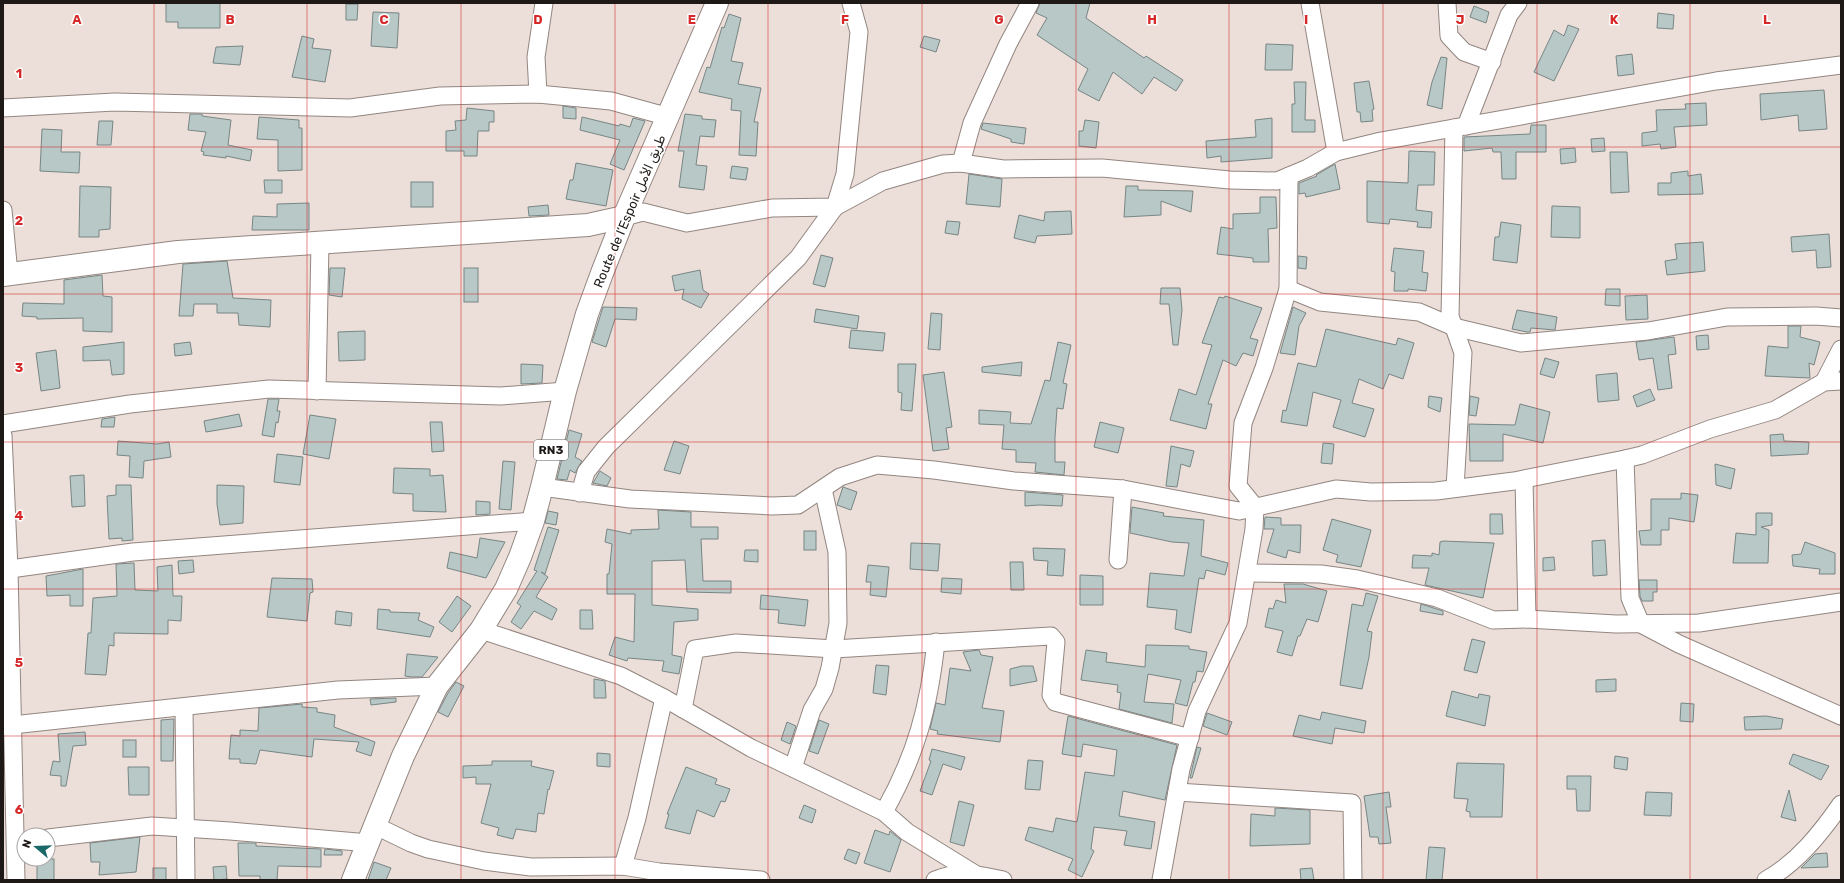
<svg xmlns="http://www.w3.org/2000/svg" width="1844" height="883" viewBox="0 0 1844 883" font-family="Rubik,'Noto Naskh Arabic',sans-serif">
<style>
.building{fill:#b8c8c7;stroke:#778685}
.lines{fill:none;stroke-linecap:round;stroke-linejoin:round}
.street-casing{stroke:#938681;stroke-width:19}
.secondary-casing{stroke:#938681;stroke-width:24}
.highway-casing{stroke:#938681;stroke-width:24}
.street{stroke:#fff;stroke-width:17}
.secondary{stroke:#fff;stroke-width:22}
.highway{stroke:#fff;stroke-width:22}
.grid{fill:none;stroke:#d62828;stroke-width:1;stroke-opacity:0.55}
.labels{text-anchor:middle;stroke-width:3;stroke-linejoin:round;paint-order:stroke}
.shield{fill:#fff;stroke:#625e5d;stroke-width:1}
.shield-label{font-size:12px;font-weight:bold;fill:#1e1917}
.street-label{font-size:13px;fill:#1e1917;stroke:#fff}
.grid-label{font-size:13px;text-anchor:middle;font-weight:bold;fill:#d62828;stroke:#fff;stroke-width:3;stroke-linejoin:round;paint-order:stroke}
</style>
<rect width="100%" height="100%" fill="#ecded8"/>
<g class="building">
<path d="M166,3h54v25h-42v-6h-12z"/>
<path d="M1040,3h50l-4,15 58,40 2,-2 37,24 -7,11 -22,-14 -12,17 -29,-22 -14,29 -21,-11 10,-21 -51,-34 10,-17 -11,-5z"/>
<path d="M346,4h12l-1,16h-11z"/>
<path d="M1474,6l15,6 -3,11 -16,-6z"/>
<path d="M373,12l26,1 -2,35 -26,-2z"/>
<path d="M1658,13l16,2 -1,14 -16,-1z"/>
<path d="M729,14l12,4 -10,43 12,2 -5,21 23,4 -7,34h4l-2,34 -17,-1 2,-44 -10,-1 1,-11 -33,-7 8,-25 3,1 12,-41 2,1z"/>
<path d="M1568,25l11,4 -25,52 -20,-9 20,-42 10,6z"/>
<path d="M302,36l12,3 -2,9 19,2 -6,32 -33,-5z"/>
<path d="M924,36l16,4 -4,12 -16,-5z"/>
<path d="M1266,44l27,1 -1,25h-27z"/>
<path d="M243,46l-3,19 -27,-2 3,-16z"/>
<path d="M1632,54l2,20 -16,2 -2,-20z"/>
<path d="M1441,57l6,1 -5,51 -15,-4 5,-23z"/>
<path d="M1369,81l5,28 -2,1 1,11 -12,1 -1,-10h-3l-3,-29z"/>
<path d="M1294,82h12l-1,38h10v12h-23v-28h3z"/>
<path d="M1824,90l3,39 -28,2 -1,-16 -37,5 -1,-26z"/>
<path d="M1706,103l1,22 -33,2 2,20 -15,2 -1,-5 -18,2v-13l15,-2 -1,-21 30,-1 -1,-5z"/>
<path d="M563,106l13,2v11l-13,-1z"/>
<path d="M467,108l27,3v11h-5v9h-11l-1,25h-13v-5h-18v-20l10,-1 -1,-9 11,-1z"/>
<path d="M190,114h12v2l29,4 -3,25 24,5 -2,11 -24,-5v2l-23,-3 1,-3 -3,-1 5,-19 -18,-2z"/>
<path d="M685,114l17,2v3l14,1 -2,17 -14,-1 -4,29 11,1 -3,24 -25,-3 5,-36h-6z"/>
<path d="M259,117l40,3v8h3v42l-24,1v-31l-21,-1z"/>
<path d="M582,117l37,9 1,-2 10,3 3,-9 12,3 -21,49 -14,-6 10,-24 -40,-10z"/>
<path d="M1272,118v40l-51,4v-6l-14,2 -1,-17 50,-4 -1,-17z"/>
<path d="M1085,120l14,2 -3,26 -17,-2v-15h4z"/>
<path d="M99,121h14l-2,24h-14z"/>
<path d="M983,123l43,5 -2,16 -13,-2v-3l-30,-10z"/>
<path d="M1531,125h15v27h-30v27h-14l-1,-27h-8l-1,-4 -28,3v-14l66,-3z"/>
<path d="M42,129l20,1 -1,22h19l-1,21 -39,-2z"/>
<path d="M1604,138l1,13 -13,1 -1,-13z"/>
<path d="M1575,148l1,14 -15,2 -1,-15z"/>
<path d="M1409,151l26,1 -1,33h-16l-2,25 16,2 -1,16 -14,-1 1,-5 -28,-3 -1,5 -22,-2v-41l41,2z"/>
<path d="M1610,152h17l2,40 -18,1z"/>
<path d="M576,163l37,7 -7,36 -40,-7 4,-19h3z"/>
<path d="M1335,164l5,25 -34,8 -1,-4 -6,1v-11l18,-7 -1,-1z"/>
<path d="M732,166l16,2 -2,12 -16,-2z"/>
<path d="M1688,171v5l13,-2 2,20 -45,1v-12h13v-10z"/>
<path d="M969,174l33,5 -2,28 -34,-3z"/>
<path d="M264,180h18v13h-17z"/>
<rect x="411" y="182" width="22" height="25"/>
<path d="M80,186l31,1 -1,42 -11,1v7h-20z"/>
<path d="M1126,186h12v4l55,1 -2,21 -30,-11v14l-37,2z"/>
<path d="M1260,197h16l1,31 -9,1 1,33h-16v-4l-36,-4 4,-27 12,2v-15l27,-1z"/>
<path d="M309,203v27h-57l1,-14 24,1v-13z"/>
<path d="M548,205l1,10 -20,1 -1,-9z"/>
<path d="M1552,206l28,1v31l-29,-1z"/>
<path d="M1071,211l1,23 -35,2 -2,7 -21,-5 5,-23 25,6 1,-9z"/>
<path d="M947,221l13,1 -2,13 -13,-2z"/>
<path d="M1501,222l20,3 -4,38 -24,-3 2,-23h4z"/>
<path d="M1829,234l2,33 -14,1 -1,-18 -24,2 -1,-15z"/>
<path d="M1703,242l2,29 -38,4 -2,-14 12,-2 -2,-15z"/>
<path d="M1394,248l30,3 -2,21 6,1 -2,18 -18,-2v2h-14l1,-19 -4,-1z"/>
<path d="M821,255l12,3 -8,29 -12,-3z"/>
<path d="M1298,256l9,1 -1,12 -8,-1z"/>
<path d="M227,261l6,37 38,2 -1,27 -31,-2 -1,-12h-21v-9h-23l-1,12h-14l4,-52z"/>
<path d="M330,268h15l-3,29 -13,-2z"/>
<rect x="464" y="268" width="14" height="34"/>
<path d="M700,270l3,20 6,4 -8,14 -19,-9 2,-10 -9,2 -3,-15z"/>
<path d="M102,275l1,21 9,1v35l-29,-1v-13l-46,1v-2l-15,-1 1,-13 41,1v-24z"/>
<path d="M1161,288h19l2,22 -4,35h-5l-4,-41h-9z"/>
<path d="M1606,289h14v17l-15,-1z"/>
<path d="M1647,295l1,24 -22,1 -1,-24z"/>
<path d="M1225,296l37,12 -12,30 8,2 -5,16 -10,-3 -7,13 -13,-6 -15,44h4l-6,25 -36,-9 9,-31 17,6 16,-50 -10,-2 17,-46 5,1z"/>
<path d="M603,307l34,1 -1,12 -21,-1 -9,28 -14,-5z"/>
<path d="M1293,307l13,6 -7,13 -4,29 -15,-2z"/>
<path d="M816,309l43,7 -2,13 -43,-7z"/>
<path d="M1517,310l40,7 -2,13 -24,-2 -1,4h-3l-15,-3z"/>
<path d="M931,313l11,1 -2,36 -12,-1z"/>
<path d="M1788,326h13l-1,11 20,5 -6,23 -5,-2 1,15 -45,-2 3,-30 20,2z"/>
<path d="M1326,329l70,16 2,-7 16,5 -11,36 -14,-5 -6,15 -24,-10 -7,24 22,6 -9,28 -32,-10 8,-27 -28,-8 -6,34 -26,-4 2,-12 3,1 12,-48 18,4z"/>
<path d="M851,330l34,3 -2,18 -34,-3z"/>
<path d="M365,331v29l-26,1 -1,-29z"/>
<path d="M1708,335l1,14 -12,1 -1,-14z"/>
<path d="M1674,337l2,17 -8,1 4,33 -14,2 -5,-32 -14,2 -3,-18z"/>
<path d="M124,342v32l-12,1 -2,-15 -27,1v-14z"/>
<path d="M190,342l2,12 -17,2 -1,-12z"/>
<path d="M1058,342l13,3 -8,38 4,1 -4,25 -6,-1 -2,29v25h10l-1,13 -29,-3 1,-9 -20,-1v-12l-14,-1 2,-24 -25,-1v-14l32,2 -1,11 21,1 14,-44 5,1z"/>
<path d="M56,350l4,38 -19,3 -5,-38z"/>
<path d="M1545,358l14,4 -5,16 -14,-4z"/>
<path d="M1022,362l-1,14 -39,-4v-5z"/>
<path d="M521,364l22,1 -1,18 -21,1z"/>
<path d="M898,364h18l-4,47 -11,-1 1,-17 -4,-1z"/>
<path d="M944,372l8,55 -6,1 3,21 -16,2 -10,-76z"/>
<path d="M1617,373l2,27 -21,2 -2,-27z"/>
<path d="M1650,389l5,11 -18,7 -4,-11z"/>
<path d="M1429,396l13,2 -2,14 -12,-5z"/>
<path d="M1470,396l9,2 -3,18 -7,-1z"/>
<path d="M268,399h11l-2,12h3l-2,12 -2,-1 -2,15 -12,-2z"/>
<path d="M1520,404l30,8 -7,31 -40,-9v27h-33l-1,-37 46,1z"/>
<path d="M239,414l3,12 -36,6 -2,-11z"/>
<path d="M310,415l26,4 -7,40 -26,-5z"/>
<path d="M115,417l-1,10h-13l1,-8z"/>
<path d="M430,422h12l2,29 -12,1z"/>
<path d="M1100,422l24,6 -6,25 -24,-6z"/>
<path d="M569,430l13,4 -7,23 7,4 -7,12 -5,-3 -3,10 -10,-1z"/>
<path d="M1783,434l1,7 25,1 -1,12 -37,2 -1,-21z"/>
<path d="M118,441l39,3 12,-2 2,15 -27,4 -1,17 -14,-1 1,-21 -13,-1z"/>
<path d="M674,441l15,5 -9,28 -16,-4z"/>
<path d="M1323,443l11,1 -2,20 -11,-1z"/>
<path d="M1171,446l23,5 -4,16 -9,-3 -4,23 -11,-1z"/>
<path d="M277,454l26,3 -3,28 -26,-3z"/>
<path d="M503,461l12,1 -4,48 -12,-1z"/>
<path d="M1715,464l20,5 -4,20 -15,-4z"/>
<path d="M394,468l36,1v7l13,-1 3,37 -33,-1v-17l-20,-1z"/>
<path d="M600,471l11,7 -4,8 -14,-3z"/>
<path d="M84,475l1,31 -13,1 -2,-31z"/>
<path d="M116,485h15l2,55 -11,1v-3l-13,1 -2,-43 9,-1z"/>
<path d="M217,485l27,1 -1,37 -23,2 -3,-21z"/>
<path d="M843,487l14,5 -6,18 -14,-5z"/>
<path d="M1025,492l38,3 -1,11 -23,-1 -14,1z"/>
<path d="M1681,493l17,2 -4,27 -25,-4v12h-8v15h-20l-2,-14 12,-1v-31h30z"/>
<path d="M476,501l14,1v12l-14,1z"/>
<path d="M1132,507l32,6 -1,3 41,4 -3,36 27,7 -3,12 -19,-5 -2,9 -5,-1 -8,55 -16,-4 2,-19 -30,-3 3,-34 34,3 5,-33 -17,-1 -42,-9z"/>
<path d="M658,510l33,2v15h27v12h-17l2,42h28v12l-44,-1 -2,-32 -33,1v44l46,4v11l-24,2 -2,33 10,2 -3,17 -17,-3 2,-10 -36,-3 -1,3 -18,-6 6,-18 19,5 1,-48h-28v-20h2l3,-30 -7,-2 2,-13 24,5v-4l28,-1z"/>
<path d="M548,511l10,2 -2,12 -11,-2z"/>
<path d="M1756,513h16v12l-11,2 8,3 -1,33h-35l3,-30 20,2z"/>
<path d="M1490,514h12l1,20h-13z"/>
<path d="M1265,517l16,1v7h20l-1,28 -12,-3 -2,8 -19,-6 7,-23h-10z"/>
<path d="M1332,519l39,11 -10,37 -25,-5 2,-7 -15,-5z"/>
<path d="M548,527l11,3 -14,44 -4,-2 7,5 -12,20 21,12 -5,11 -18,-9 -13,18 -10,-7 10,-16 -4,-3 20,-32 -3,-1z"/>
<rect x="804" y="531" width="12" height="19"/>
<path d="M480,538l25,4 -19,36 -39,-10 3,-16 27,6z"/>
<path d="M1605,540l2,35 -14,1 -1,-35z"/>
<path d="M1443,541l51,2 -11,55 -58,-13 4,-17h-17l1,-13 19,1v-3l7,2 1,-13z"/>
<path d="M1805,542l30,11v21h-16l1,-5 -27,-3 -1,-11 9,-1z"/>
<path d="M911,543l29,1 -2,27 -28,-2z"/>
<path d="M1033,548l32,1 -2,27 -16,-1 1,-14 -14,-1z"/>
<path d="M745,550h13v12l-14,-1z"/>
<path d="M1554,557l1,13 -12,1v-13z"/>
<path d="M193,560l1,12 -15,2 -1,-13z"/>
<path d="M1010,562h13l1,28h-13z"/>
<path d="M134,563l1,27 23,1 -1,-24 15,-2 1,31h9l-1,25 -13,-1v14l-54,-1v13l-5,-1 -3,30 -21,-1 3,-41h3l2,-35 24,-2 -1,-32z"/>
<path d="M868,565l21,2 -3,30 -16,-2 1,-13h-5z"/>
<path d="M83,569v37h-13v-11l-23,1 -1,-20z"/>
<path d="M1080,575l23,1v29h-23z"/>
<path d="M272,578l40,1 1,13 -3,1 -3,28 -40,-4z"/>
<path d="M942,578l20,1 -1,15 -20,-2z"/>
<path d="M1639,580h18v12h-4v9h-11l-2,-5z"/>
<path d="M1284,584h19l24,7 -9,31 -11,-3 -7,17h-2l-6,20 -15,-4 6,-21 -18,-4 4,-19 4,1 3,-9 10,3z"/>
<path d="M1366,593l12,3 -11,35 5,1 -3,25 -7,32 -22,-4 12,-81 11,2z"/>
<path d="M761,595l47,5 -3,26 -27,-3 1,-13 -19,-1z"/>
<path d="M457,596l14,10 -19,26 -13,-10z"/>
<path d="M1421,604l22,7v4l-23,-4z"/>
<path d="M378,609l12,1v2l30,1 -2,7 16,7 -4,10 -53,-8z"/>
<path d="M580,610h12l1,19h-13z"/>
<path d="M336,611l16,2 -1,13 -16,-2z"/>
<path d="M1472,639l13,3 -8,31 -13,-3z"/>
<path d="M1146,645l43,1v3l18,3 -4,20 -6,-1 -2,11h-2l-6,24 -12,-3 6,-23 -33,-6 -4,28 30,2 -2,19 -53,-14 2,-16 -4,-1 1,-7 -37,-5 5,-30 21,3 -1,9 39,5z"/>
<path d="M979,650l2,5 12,2 -11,51 22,3 -4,31 -63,-8 1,-3 -8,-2 6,-26 9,2 5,-37 21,3 -8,-19z"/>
<path d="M407,654l31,3 -16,20h-10l-7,-1z"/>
<path d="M876,665l13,1 -3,29 -13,-2z"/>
<path d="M1022,666h11l4,15 -27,5v-17z"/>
<path d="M594,679l11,2 1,17h-12z"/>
<path d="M1616,679v12l-20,1v-12z"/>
<path d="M456,682l8,4 -16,31 -10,-5 10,-19z"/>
<path d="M1452,691l26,7 1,-4 11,2 -5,30 -39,-10z"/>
<path d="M396,698v4l-25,3 -1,-6z"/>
<path d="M1681,703l13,1 -1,18 -13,-1z"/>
<path d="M302,704v3l15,1v4l18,3 -1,12 41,15 -4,14 -15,-5 3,-9 -45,-3 -2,18 -52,-7 -4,14 -16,-1v-4h-11l2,-24 9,1v-6l18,1 1,-23z"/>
<path d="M1322,712l44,9 -2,12 -29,-5 -3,16 -39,-8 6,-21 21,5z"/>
<path d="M1207,713l25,9 -5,13 -24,-9z"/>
<path d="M1068,716l109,29 -12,55 -42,-9 -4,25 36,6 -4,27 -27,-4 3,-14 -33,-4 -3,22 3,2 -12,26 -14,-7 5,-11 -48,-19 4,-13 24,5 3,-14 21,4 8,-50 29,4 3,-26 -34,-6 -2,13 -19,-3z"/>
<path d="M1766,716l17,3 -2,10 -36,1 -1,-13z"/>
<path d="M174,719l-1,42h-12v-41z"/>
<path d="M819,720l10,4 -11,30 -9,-3z"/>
<path d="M787,722l9,4 -6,18 -9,-4z"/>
<path d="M85,732l1,13 -13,1 -7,40h-5v-10l-11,-1 3,-14 7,1 -2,-28z"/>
<rect x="123" y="740" width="13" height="17"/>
<path d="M1197,747l4,1 -9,30h-2z"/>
<path d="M932,749l33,8 -4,13 -18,-6 -11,31 -12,-4 11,-30 -2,-1z"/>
<path d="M597,753l13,1v13l-13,-1z"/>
<path d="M1793,754l36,12 -8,14 -32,-16z"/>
<path d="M1615,756l13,2 -1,12 -13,-2z"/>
<path d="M1028,760l15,1 -3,29 -15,-1z"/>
<path d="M492,761h40l-1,5 23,5 -5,19 -1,-1 -4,25 -6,-1 -2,19 -20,-3 -3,10 -16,-4 2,-7 -18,-5 10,-39h-15v-7l-13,1v-12l29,-1z"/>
<path d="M1457,763l47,1 -2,53h-32v-5l-4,-1 2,-12 -14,-1z"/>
<path d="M128,767h21v28h-20z"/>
<path d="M686,767l31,12 -2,5 15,5 -5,13 -4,-1 -7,16 -17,-7 -7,24 -25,-6 4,-14h-2z"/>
<path d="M1567,776h24l-1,35h-13l-1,-22h-9z"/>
<path d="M1789,790l7,31 -15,-4z"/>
<path d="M1389,792l2,15h-5l5,36 -12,1 -1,-7h-8l-6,-41z"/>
<path d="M1646,792l26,1 -1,23 -27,-1z"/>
<path d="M959,801l15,4 -10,41 -14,-4z"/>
<path d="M804,805l12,5 -4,13 -13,-5z"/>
<path d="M1275,808l35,2v34l-60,2 1,-32 24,2z"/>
<path d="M875,830l14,5 1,-4 11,9 -11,32 -26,-9z"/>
<path d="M140,837l-4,35 -37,3 1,-13h-9l-1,-19z"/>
<path d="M238,843h18v3l65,3v18l-43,-1 -1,14h-17v-4h-21z"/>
<path d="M1429,847l16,1 -3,32h-16z"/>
<path d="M325,849l17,2v4h-18z"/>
<path d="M848,849l12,4 -4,11 -12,-5z"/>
<path d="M1827,853l1,14 -27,1 14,-14z"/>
<rect x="37" y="859" width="17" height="21"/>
<path d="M374,862l17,6 -5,12h-18z"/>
<path d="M226,866l1,13 -13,1 -1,-13z"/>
<rect x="153" y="868" width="13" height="12"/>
<path d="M1312,868l2,12h-13l-1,-11z"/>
</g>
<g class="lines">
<defs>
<g id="street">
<path d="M1310,3l26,149"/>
<path d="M1447,3l2,33 15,16 28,10"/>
<path d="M538,94l-2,-37 8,-54"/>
<path d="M3,108l112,-6 235,6 90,-12 98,-2 73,7 58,16"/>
<path d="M1466,126l43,-111 9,-12"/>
<path d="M1454,128l-4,188 13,37 -8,135"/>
<path d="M961,163l11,-40 36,-79 22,-41"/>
<path d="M3,210l6,64"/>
<path d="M624,217l19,-5 44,11 85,-15 63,-1 48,-26 60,-17 18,-1 42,6 99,-1 128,12 47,1 31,-13 28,-16 45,-11 335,-60 125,-16"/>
<path d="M1288,289l32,13 99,10 35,15 67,16 127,-12 79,-14 89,-1 25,2"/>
<path d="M1824,382l17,-33"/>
<path d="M317,391l3,-148"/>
<path d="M3,424l127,-20 139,-15 232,7 64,-5"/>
<path d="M3,435l6,134 7,311"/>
<path d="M1625,459l5,139 11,26 38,20 162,72"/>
<path d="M1524,479l3,140"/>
<path d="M542,487l88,12 142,7 26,-1 42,-28 37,-12 57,5 80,11 109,8 116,22 97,-22 35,3 65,-1 78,-10 111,-22 17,-4 68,-26 65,-19 49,-28 17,-1"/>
<path d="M580,493l6,-21 20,-25 192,-189 37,-51 10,-33 14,-142 -8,-29"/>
<path d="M1118,560l5,-71"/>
<path d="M3,570l130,-18 400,-31"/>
<path d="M1247,573l74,1 36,5 80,19 56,22 34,-1 89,5 83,-1 142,-21"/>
<path d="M481,630l140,46 43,22 87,50 133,64 23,20 68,42"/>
<path d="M184,707l2,173"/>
<path d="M683,709l12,-60 41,-6 98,6 217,-13 5,6 -5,53 4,7 135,36"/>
<path d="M3,726l335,-36 99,-4"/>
<path d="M793,768l19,-58 12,-21 6,-21 8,-45 -1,-71 -14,-63"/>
<path d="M1177,792l175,11 1,77"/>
<path d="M884,812c32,-57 45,-105 52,-170"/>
<path d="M376,826l35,17 17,6 56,12 47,6 92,-1 36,6 102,8"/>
<path d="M48,838l104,-12 78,5 139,12"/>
<path d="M623,866l14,-48 27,-120"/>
<path d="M935,880c23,-10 45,-5 68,0"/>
<path d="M1161,880l20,-111 16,-58 41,-88 16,-94 1,-22 -17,-21 5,-63 21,-55 24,-79 1,-113"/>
<path d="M1766,880c31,-17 55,-47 75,-76"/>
</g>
<path id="secondary" d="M3,275l175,-23 410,-27 36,-8"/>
<path id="highway" d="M353,880l50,-124 34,-70 44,-56 25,-41 14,-32 13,-36 9,-34 23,-96 22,-77 15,-41 22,-56 93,-214"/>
</defs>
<use href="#street" class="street-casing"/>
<use href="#secondary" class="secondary-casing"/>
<use href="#highway" class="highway-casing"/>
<use href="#street" class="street"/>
<use href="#secondary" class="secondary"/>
<use href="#highway" class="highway"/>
</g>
<path class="grid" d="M154,3v877M307,3v877M461,3v877M615,3v877M768,3v877M922,3v877M1076,3v877M1229,3v877M1383,3v877M1537,3v877M1690,3v877M3,147h1838M3,294h1838M3,442h1838M3,589h1838M3,736h1838"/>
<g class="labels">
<rect class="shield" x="534" y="440" width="34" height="20" rx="3"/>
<g class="shield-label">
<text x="551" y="454">RN3</text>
</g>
<g class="street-label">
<text transform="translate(629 211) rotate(-67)" y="5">Route de l’Espoir طريق الأمل</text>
</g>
</g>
<g class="grid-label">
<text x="77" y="24">A</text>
<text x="230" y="24">B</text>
<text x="384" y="24">C</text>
<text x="538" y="24">D</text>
<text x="692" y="24">E</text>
<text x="845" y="24">F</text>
<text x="999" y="24">G</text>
<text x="1152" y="24">H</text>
<text x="1306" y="24">I</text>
<text x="1460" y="24">J</text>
<text x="1614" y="24">K</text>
<text x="1767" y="24">L</text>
<text x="19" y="78">1</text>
<text x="19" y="225">2</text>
<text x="19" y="372">3</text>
<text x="19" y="520">4</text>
<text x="19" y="667">5</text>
<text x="19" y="814">6</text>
</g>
<rect width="1844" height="883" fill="none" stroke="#1e1917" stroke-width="8"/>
<g transform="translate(36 847) rotate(289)"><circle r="19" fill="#ffffff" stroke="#a5a3a2"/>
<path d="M0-3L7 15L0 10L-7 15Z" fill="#1a6868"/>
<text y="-6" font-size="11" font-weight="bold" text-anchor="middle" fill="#1e1917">N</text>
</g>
</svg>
